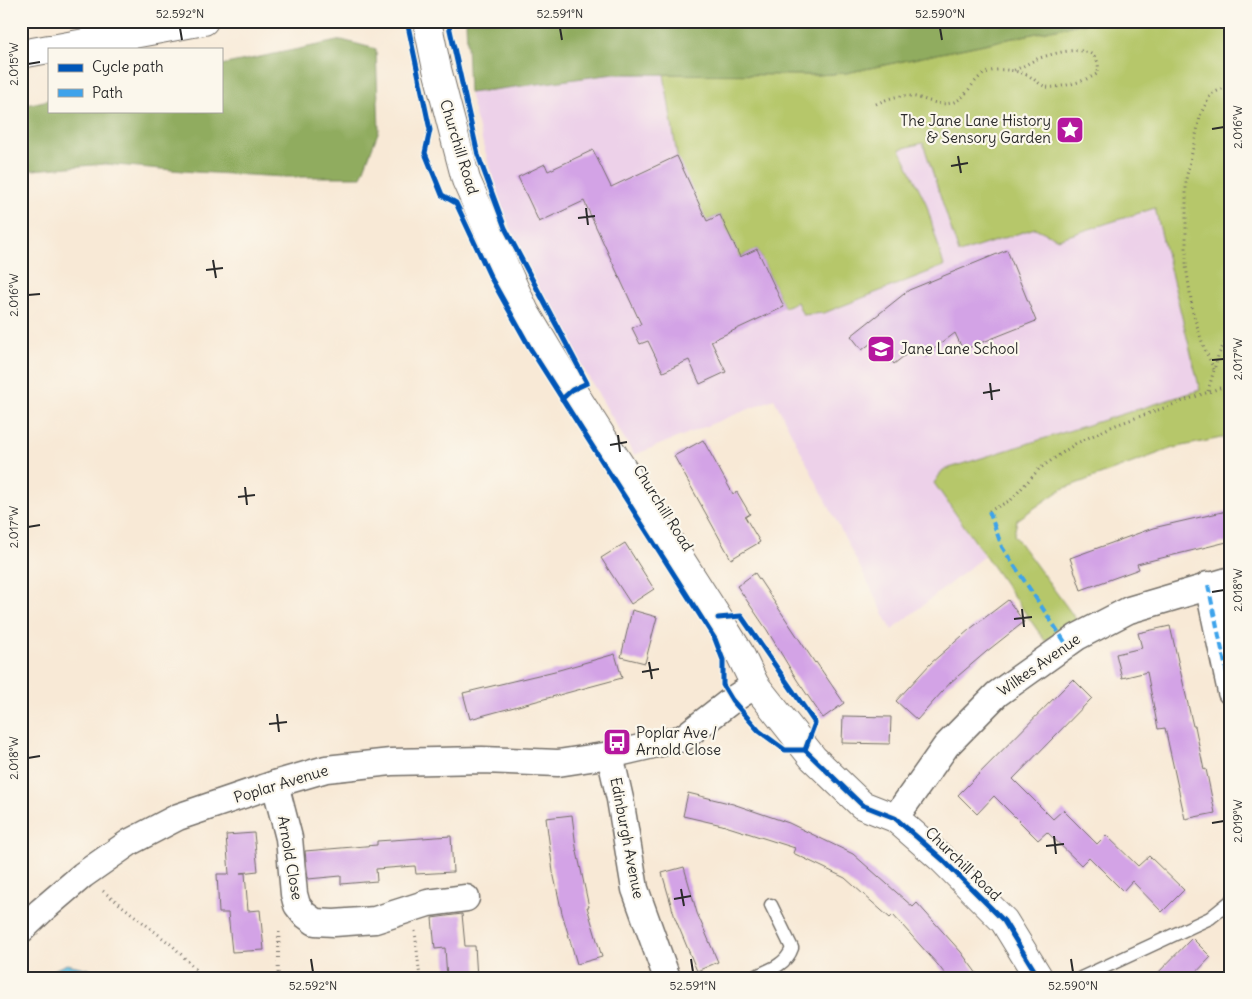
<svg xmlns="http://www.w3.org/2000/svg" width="1252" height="999" viewBox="0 0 1252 999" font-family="Delius,sans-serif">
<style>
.built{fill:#edd1e9}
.green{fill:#b6c76b;stroke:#70794b}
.forest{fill:#90ac5f;stroke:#5e6c45}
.water{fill:#64bfe1;stroke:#487586}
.building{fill:#d3a3e6}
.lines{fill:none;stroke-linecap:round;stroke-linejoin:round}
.service-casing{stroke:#736e67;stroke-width:15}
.minor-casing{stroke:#736e67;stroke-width:29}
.tertiary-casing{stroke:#736e67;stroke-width:30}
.motorway-casing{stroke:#736e67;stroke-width:30}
.path{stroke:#736e67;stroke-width:3;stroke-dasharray:1 4;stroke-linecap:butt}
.service{stroke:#fff;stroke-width:12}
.minor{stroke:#fff;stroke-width:26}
.tertiary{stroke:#fff;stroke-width:28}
.motorway{stroke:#fff;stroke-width:28}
.quiet{stroke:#3ea3eb;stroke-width:4;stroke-dasharray:8 4;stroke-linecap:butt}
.cycleway-casing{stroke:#fbf7ec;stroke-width:8}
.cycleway{stroke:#0057b8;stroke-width:5}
.ticks{fill:none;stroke:#2b2b2b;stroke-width:2}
.labels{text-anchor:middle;stroke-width:4.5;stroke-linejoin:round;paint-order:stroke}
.poi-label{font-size:15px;fill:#2b2b2b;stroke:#fbf7ec;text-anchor:start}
.street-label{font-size:15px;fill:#2b2b2b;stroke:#fbf7ec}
.neatline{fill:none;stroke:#2b2b2b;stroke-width:2}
.ticks-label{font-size:12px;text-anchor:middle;fill:#2b2b2b}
</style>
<rect width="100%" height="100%" fill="#fbf7ec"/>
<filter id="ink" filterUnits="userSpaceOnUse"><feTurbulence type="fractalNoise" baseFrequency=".02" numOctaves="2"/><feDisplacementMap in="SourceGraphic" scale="10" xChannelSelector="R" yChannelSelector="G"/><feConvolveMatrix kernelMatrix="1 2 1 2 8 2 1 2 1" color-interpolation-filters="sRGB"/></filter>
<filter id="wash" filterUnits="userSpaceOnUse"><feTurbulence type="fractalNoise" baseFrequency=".0096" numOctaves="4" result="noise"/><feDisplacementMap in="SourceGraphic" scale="20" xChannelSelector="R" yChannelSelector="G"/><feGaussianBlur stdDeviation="1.12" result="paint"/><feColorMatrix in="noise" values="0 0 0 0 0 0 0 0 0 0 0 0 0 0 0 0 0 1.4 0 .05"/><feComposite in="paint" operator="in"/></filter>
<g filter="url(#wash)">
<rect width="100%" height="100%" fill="#f8e9d6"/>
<path class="built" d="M1094,21h16l90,369 -257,80 -9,13 50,73 -92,74 -118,-231 -140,56 -86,-147 -47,-100 -32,-115 145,-19 203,1z"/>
<path class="green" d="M1094,21h137v415l-58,12 -111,41 -45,31 -3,15 64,87 -33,19 -111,-158 9,-13 257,-80 -45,-182 -97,31 -23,-11 -76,25 -36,-110 -23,6 26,54 18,63 -120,47 -21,2 -6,-13 -13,5 -27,-58 -17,8 -20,-42 -23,10 -20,-69 -13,-82 153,1 29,-2z"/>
<g class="forest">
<path d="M466,21h628l-248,52 -29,2 -203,-1 -145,19z"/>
<path d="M342,40l34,9 3,81 -18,47h-77l-89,-5 -90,-8 -84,7v-65l28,-6v11h172v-46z"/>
</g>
<path class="water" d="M67,964l58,13 1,1h-92z"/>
<g id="blocks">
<g class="building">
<path d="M593,150l18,37 66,-31 30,65 13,-6 20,42 17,-8 27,58 -73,34 15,31 -26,12 -11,-24 -26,12 -15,-31 -8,3 -8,-16 9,-4 -57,-123 -45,21 -21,-45 27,-13 3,7z"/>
<path d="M1007,250l29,71 -73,29 -8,-17 -29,22 -8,-10 -24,19 -19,-24 -13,10 -11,-14 58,-46z"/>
<path d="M703,440l30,54 4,-2 13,22 -5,3 15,25 -29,17 -57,-103z"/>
<path d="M1231,510v31l-94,23 2,5 -58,21 -11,-32 83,-30z"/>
<path d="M625,543l29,46 -23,15 -30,-46z"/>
<path d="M755,573l60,90 1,-1 28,41 -21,15 -26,-38 -30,-50 -30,-44z"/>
<path d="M1008,600l16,22 -38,30 -35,30 -34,38 -21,-19 35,-38 39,-34z"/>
<path d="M632,610l25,7 -12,46 -24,-6z"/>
<path d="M1170,626l23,100h2l9,44 2,-1 9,44 -30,6 -20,-91 -7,1 -11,-57 -25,6 -6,-24 26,-6 -4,-15z"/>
<path d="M615,654l7,24 -152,41 -7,-26 96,-23z"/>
<path d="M1073,679l19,19 -79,81 40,40 10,-9 34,34 9,-9 32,31 11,-10 35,34 -22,22 -30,-31 -9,10 -34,-34 -8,8 -34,-33 -9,8 -44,-44 -17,18 -19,-19z"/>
<path d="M843,716l48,1 -1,27 -48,-1z"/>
<path d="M688,793l45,11 56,19 64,31 60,53 4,-4 44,49 19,26h-32l-10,-13 -45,-50 -3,3 -45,-40 -52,-25 2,-5 -73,-23 -39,-9z"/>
<path d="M572,815l4,32 13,60h-2l15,50 -25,7 -15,-51 -9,-41 -7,-54z"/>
<path d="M254,833l4,38 -18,2h5l3,38 12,-1 4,40 -32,2 -4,-39h-9l-2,-39h12l-3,-39z"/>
<path d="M451,836l2,36 -37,2 -1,-8 -39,3 1,12 -36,3v-8l-33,3 -3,-28 72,-6v-4z"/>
<path d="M684,867l13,46 21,49 -21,9 -22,-53 -13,-45z"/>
<path d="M462,914l3,32h10l2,32h-30l-2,-30 -10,1 -3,-31z"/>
<path d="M1192,938l19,19 -20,21h-38z"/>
</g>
</g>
</g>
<g filter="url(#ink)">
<use href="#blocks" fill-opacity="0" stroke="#736e67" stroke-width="1"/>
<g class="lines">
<defs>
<g id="service">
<path d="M751,978c16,-7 35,-12 41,-30l-21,-43"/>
<path d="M1081,978l129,-60 21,-17"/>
</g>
<g id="minor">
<path d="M1208,585l23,107"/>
<path d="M610,755l10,44 15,90 32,89"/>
<path d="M275,784l14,54 5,56 3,11 7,9 11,8 19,1 41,-3 53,-17 38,-5"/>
<path d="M895,818l51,-72 51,-52 80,-57 52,-27 102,-30"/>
<path d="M21,930l20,-19 42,-36 47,-33 48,-25 97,-33 51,-15 65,-7 91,-2 76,3 52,-8 73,-17 49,-38 23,-15"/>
</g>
<path id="tertiary" d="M427,21l10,48 29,111 59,132 47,78 146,228 21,34 16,33 58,73 49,47 33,13 48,42 61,61 35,57"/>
<g id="motorway">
<path d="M52,49l152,-28"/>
<path d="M21,54l28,-5"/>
</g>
</defs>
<use href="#service" class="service-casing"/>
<use href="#minor" class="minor-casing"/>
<use href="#tertiary" class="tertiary-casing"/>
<use href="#motorway" class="motorway-casing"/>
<g class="path">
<path d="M876,104c11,-5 21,-9 33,-8 15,1 29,12 45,6 17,-6 19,-31 44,-32 8,-1 19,1 27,4 8,3 14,11 22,13 11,2 43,-7 51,-14 5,-34 -42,-21 -61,-14 -9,4 -16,9 -25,12"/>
<path d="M1214,369l-10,-21 -11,-35 -7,-47v-87l15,-66 10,-19 13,-6h7"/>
<path d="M1208,391l10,-35 13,-26"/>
<path d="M989,511l22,-11 28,-31 36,-25 38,-18 118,-42"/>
<path d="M103,891l70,55 31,32"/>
<path d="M415,931l5,47"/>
<path d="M278,978l1,-46"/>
</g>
<use href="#service" class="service"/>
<use href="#minor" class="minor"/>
<use href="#tertiary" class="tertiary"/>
<use href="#motorway" class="motorway"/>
<g class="quiet">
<path d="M989,511l13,36 65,98"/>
<path d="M1208,585l23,107"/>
</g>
<defs>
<g id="cycleway">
<path d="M407,21l23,109 -5,23 17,42 14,8 35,75 39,70 185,291 8,21v25l9,15 27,31 26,19h20"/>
<path d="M448,21l30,134 27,73 82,155 -15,7 -10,9"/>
<path d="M718,618l23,-2 74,107 -10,27"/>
<path d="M805,750l57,55 33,13 48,42 61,61 35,57"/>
</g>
</defs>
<use href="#cycleway" class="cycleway-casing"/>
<use href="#cycleway" class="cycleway"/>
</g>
</g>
<path class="ticks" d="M180,28l2,12M560,28l2,12M940,28l2,12M28,64l12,-2M1212,129l12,-2M958,156l3,17M951,166l17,-3M586,208l2,17M578,218l17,-2M213,260l3,18M206,270l17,-2M28,295l12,-1M1212,360l12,-1M990,383l2,17M983,393l17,-3M618,435l2,17M610,445l17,-3M245,487l2,18M238,497l17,-2M28,527l12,-2M1212,592l12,-2M1022,609l2,18M1014,619l18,-2M649,662l3,17M642,672l17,-3M277,714l2,18M269,724l18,-2M28,758l12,-2M1212,823l12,-2M1054,836l2,18M1046,846l18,-2M681,889l3,17M674,899l17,-3M311,959l2,13M691,959l2,13M1071,959l2,13"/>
<defs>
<symbol id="sight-square" viewBox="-11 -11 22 22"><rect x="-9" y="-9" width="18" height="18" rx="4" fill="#b5179e" stroke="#fbf7ec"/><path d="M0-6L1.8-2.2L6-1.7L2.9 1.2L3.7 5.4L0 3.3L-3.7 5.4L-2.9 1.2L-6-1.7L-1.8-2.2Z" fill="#fff"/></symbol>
<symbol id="school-square" viewBox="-11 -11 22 22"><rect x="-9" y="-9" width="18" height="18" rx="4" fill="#b5179e" stroke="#fbf7ec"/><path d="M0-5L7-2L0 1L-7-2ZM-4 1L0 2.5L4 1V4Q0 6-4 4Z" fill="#fff"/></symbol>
<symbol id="bus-square" viewBox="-11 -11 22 22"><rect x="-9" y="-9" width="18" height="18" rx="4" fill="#b5179e" stroke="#fbf7ec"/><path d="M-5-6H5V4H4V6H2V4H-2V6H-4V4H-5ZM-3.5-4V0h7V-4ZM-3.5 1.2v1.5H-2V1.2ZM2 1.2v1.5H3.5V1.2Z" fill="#fff"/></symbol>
</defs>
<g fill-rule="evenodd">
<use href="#sight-square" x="1054" y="114" width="32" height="32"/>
<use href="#school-square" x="865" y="333" width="32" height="32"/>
<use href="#bus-square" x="601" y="726" width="32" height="32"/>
</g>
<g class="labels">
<g class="poi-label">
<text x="1051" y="126" text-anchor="end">The Jane Lane History<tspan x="1051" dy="17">&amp; Sensory Garden</tspan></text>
<text x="900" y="354">Jane Lane School</text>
<text x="636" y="738">Poplar Ave /<tspan x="636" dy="17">Arnold Close</tspan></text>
</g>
<g class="street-label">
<text transform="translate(459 147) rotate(73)" y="5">Churchill Road</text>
<text transform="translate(663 508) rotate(58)" y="5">Churchill Road</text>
<text transform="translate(1039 665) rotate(-35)" y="5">Wilkes Avenue</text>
<text transform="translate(281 784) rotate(-17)" y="5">Poplar Avenue</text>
<text transform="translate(627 838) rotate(79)" y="5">Edinburgh Avenue</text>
<text transform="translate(290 858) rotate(80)" y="5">Arnold Close</text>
<text transform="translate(963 864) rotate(44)" y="5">Churchill Road</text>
</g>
</g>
<rect width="1252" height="999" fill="none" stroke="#fbf7ec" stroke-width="55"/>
<rect x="48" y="48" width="175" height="65" fill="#fbf7ec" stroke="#a8a59f"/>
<rect x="58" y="64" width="25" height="8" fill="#0057b8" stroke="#a8a59f"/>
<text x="92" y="72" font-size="15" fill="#2b2b2b">Cycle path</text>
<rect x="58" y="89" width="25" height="8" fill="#3ea3eb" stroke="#a8a59f"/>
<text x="92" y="98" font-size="15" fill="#2b2b2b">Path</text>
<rect x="28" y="28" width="1196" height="944" class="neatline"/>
<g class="ticks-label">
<text x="180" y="18">52.592°N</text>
<text x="560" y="18">52.591°N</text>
<text x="940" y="18">52.590°N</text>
<text transform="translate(14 64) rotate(-90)" y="4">2.015°W</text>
<text transform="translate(1238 127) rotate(-90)" y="4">2.016°W</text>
<text transform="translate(14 295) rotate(-90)" y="4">2.016°W</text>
<text transform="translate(1238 359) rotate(-90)" y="4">2.017°W</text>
<text transform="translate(14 527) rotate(-90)" y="4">2.017°W</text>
<text transform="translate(1238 590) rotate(-90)" y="4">2.018°W</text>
<text transform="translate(14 758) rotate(-90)" y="4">2.018°W</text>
<text transform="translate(1238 821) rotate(-90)" y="4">2.019°W</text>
<text x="313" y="990">52.592°N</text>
<text x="693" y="990">52.591°N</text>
<text x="1073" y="990">52.590°N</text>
</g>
</svg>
